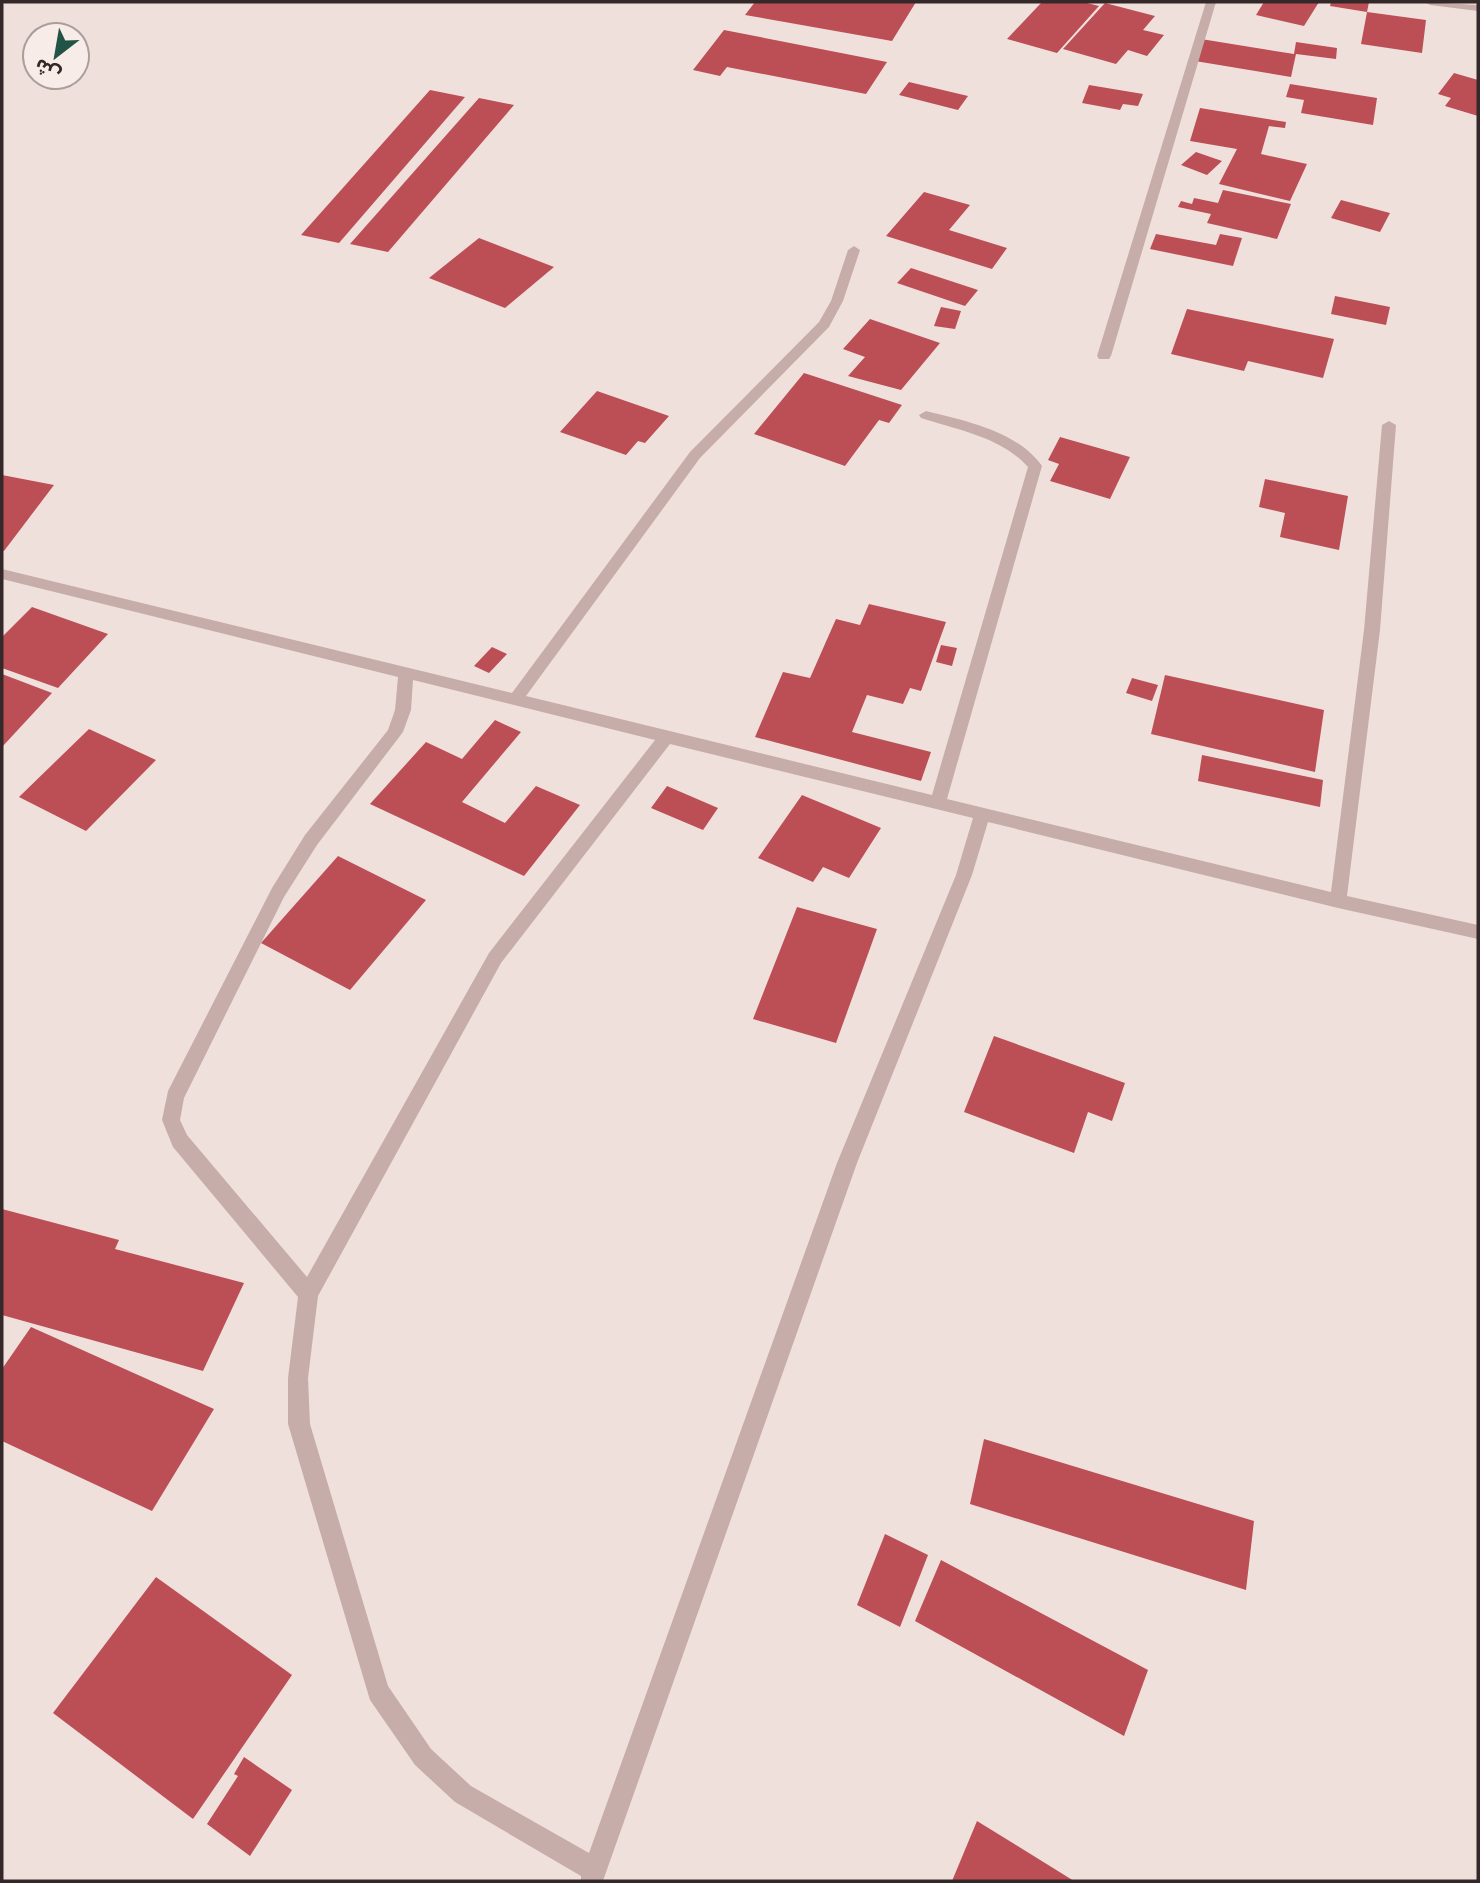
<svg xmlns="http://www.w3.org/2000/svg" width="1480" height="1883" viewBox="0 0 1480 1883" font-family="'Fira Sans','Noto Sans Arabic',sans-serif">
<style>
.building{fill:#bc4e56}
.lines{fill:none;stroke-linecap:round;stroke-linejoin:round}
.minor{fill:#c7ada9;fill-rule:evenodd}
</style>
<rect width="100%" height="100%" fill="#f0e0dc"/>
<g class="building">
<path d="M755,2h161l-24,39 -147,-26z"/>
<path d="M1042,2h41l16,4 -42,47 -50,-14z"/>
<path d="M1264,2h55l-15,24 -48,-11z"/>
<path d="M1331,2h38l-2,10 59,8 -4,33 -61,-9 6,-32 -37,-6z"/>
<path d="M1105,3l50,13 -12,14 21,5 -17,21 -19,-6 -12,14 -53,-15z"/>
<path d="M724,30l163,32 -21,32 -139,-27 -7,9 -27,-6z"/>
<path d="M1201,39l93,15 2,-12 41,6 -1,11 -40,-5 -5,23 -96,-16z"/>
<path d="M1454,73l24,7v36l-33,-10 6,-8 -13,-4z"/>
<path d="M909,82l59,14 -10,14 -59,-15z"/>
<path d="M1290,84l87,14 -4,27 -72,-12 3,-13 -18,-3z"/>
<path d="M1089,85l54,9 -5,12 -15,-2 -3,6 -38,-7z"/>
<path d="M430,90l35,7 -126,146 -38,-8z"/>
<path d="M479,98l35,7 -126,147 -38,-8z"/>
<path d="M1200,108l86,14 -1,6 -16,-2 -8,28 46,10 -17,37 -71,-17 18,-35 -47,-8z"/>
<path d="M1196,152l26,9 -15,14 -26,-10z"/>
<path d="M1223,190l68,14 -14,35 -70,-16 4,-9 -33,-7 3,-6 11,3 2,-6 24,5z"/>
<path d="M924,192l46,13 -21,25 58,18 -15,21 -106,-33z"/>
<path d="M1341,200l49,13 -10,19 -49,-14z"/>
<path d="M1156,234l60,11 4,-11 22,4 -9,28 -83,-17z"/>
<path d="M479,238l75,29 -49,41 -76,-30z"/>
<path d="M911,268l67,22 -13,16 -68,-23z"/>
<path d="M1335,296l55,11 -4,18 -55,-11z"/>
<path d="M941,307l20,4 -6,18 -21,-3z"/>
<path d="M1187,309l147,30 -11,39 -75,-17 -4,10 -73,-17z"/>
<path d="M870,319l70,24 -39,47 -53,-14 17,-19 -22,-8z"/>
<path d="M804,373l98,32 -13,18 -10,-3 -34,46 -91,-32z"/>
<path d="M597,391l72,25 -24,27 -7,-2 -12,14 -66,-23z"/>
<path d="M1060,437l70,20 -20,42 -60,-18 9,-17 -11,-4z"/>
<path d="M2,475l52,10 -50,66 -2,-1z"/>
<path d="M1265,479l83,17 -9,54 -59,-13 5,-24 -26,-6z"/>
<path d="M869,604l77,18 -25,69 -11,-3 -7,16 -36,-9 -15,37 79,20 -10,29 -166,-44 28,-65 27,6 26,-59 24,6z"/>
<path d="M32,607l76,27 -50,54 -56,-20v-31z"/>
<path d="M941,645l16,3 -5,18 -16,-4z"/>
<path d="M492,647l15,7 -18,19 -15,-7z"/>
<path d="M2,674l50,19 -50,54z"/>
<path d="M1165,675l159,35 -9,62 -164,-38z"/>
<path d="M1132,678l26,7 -6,16 -26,-8z"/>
<path d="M495,720l26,12 -59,70 43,21 31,-37 44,19 -56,71 -154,-72 56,-62 36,17z"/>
<path d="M89,729l67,31 -70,71 -67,-34z"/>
<path d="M1202,755l121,25 -3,27 -122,-26z"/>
<path d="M667,786l51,22 -15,22 -52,-22z"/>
<path d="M802,795l79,33 -32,50 -26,-11 -10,15 -55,-24z"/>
<path d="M338,856l88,44 -76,90 -89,-47z"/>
<path d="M797,907l80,22 -41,114 -83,-24z"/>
<path d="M994,1036l131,47 -13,38 -24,-9 -14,41 -110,-41z"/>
<path d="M2,1209l117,31 -4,9 129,34 -41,88 -201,-56z"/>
<path d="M31,1327l183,82 -62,102 -150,-70v-72z"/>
<path d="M984,1439l270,82 -8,69 -276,-86z"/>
<path d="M885,1534l43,21 -28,72 -43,-22z"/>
<path d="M941,1560l207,110 -24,66 -209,-115z"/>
<path d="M156,1577l136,98 -99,144 -140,-106z"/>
<path d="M244,1757l48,33 -42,66 -43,-32 31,-48 -4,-2z"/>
<path d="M977,1821l97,60h-122z"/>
</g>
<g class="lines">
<g class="minor">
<path d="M1206,2h10l-105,354 -2,3h-10l-2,-3z"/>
<path d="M1425,2l53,3v6l-48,-6z"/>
<path d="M854,246l6,4 -17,51 -14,26 -129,131 -174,238 406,99 96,-328c-27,-30 -70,-37 -107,-49l-2,-3 7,-4c40,10 91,20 116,55l-95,333 384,93 33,-262 18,-205 7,-4 7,4 -16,205 -33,266 131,29v14l-140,-31 -350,-86 -16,53 -115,288 -253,715 -1,3h-22v-5l-126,-74 -40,-37 -45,-65 -82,-276v-46l10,-81 -125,-150 -11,-27 6,-29 104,-203 33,-53 83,-105 7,-20 3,-33 -396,-98v-10l510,124 178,-241 129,-130 12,-21 17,-51zM413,680l242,60 -166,213 -182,324 -120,-142 -7,-15 4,-22 100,-201 33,-52 86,-113 8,-22zM670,744l303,74 -17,57 -119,288 -248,690 -118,-67 -40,-37 -43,-63 -78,-262 -2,-46 10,-82 183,-333z"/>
</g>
</g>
<rect width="1480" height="1883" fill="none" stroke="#352828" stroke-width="7"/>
<g transform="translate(56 56) rotate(211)"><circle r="33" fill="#f8ece8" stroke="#aa9e9b" stroke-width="2"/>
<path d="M0-5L12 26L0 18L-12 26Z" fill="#215346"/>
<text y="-10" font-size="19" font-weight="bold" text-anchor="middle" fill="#352828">ش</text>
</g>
</svg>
